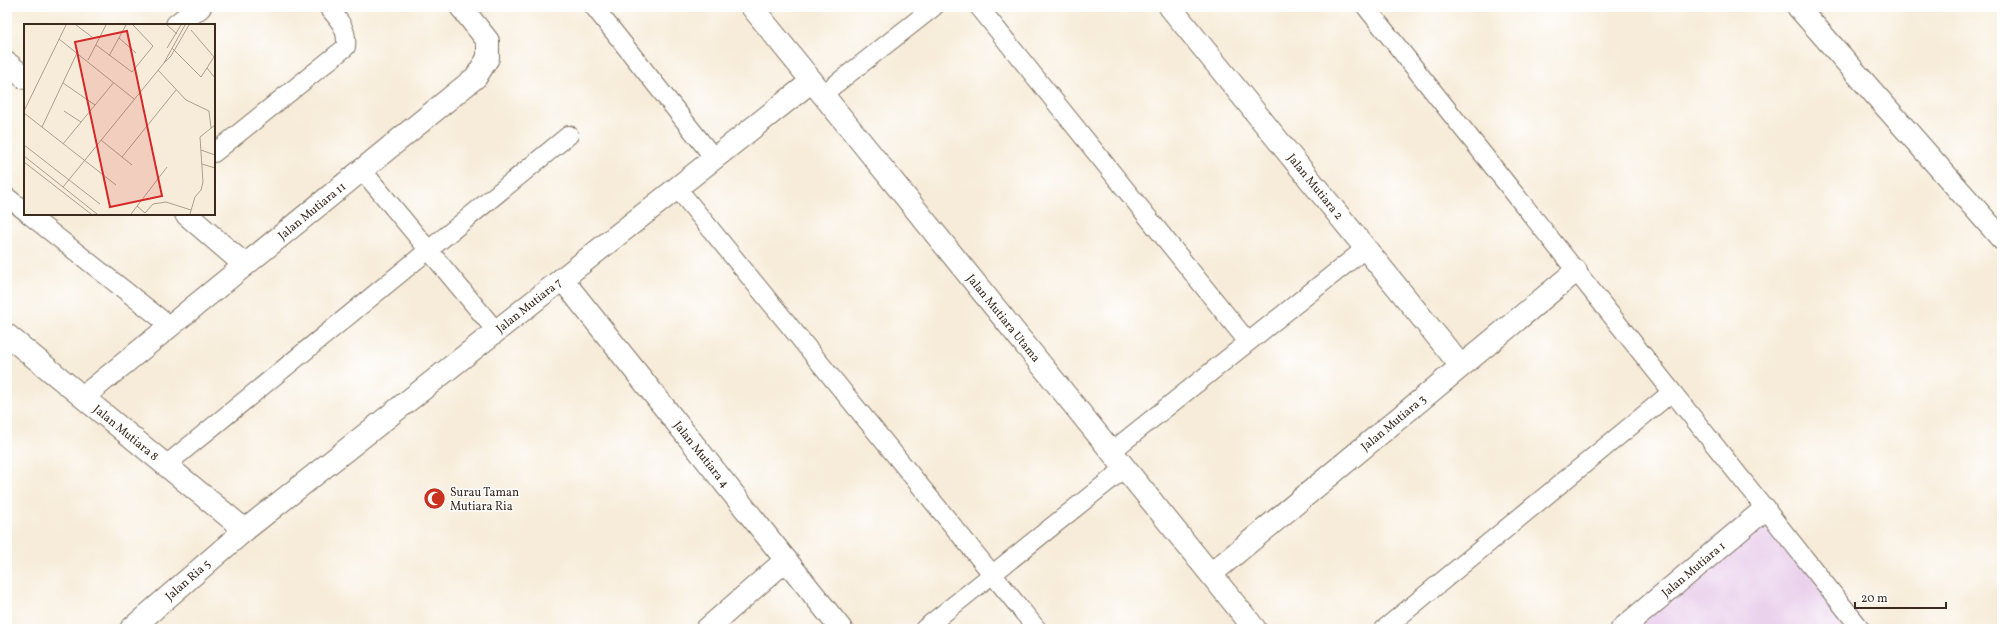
<svg xmlns="http://www.w3.org/2000/svg" width="2009" height="636" viewBox="0 0 2009 636" font-family="Vollkorn,serif">
<style>
.built{fill:#ead1ec}
.lines{fill:none;stroke-linecap:round;stroke-linejoin:round}
.lane-casing{stroke:#7d6e5f;stroke-width:20}
.street-casing{stroke:#7d6e5f;stroke-width:24}
.secondary-casing{stroke:#7d6e5f;stroke-width:24}
.lane{stroke:#fff;stroke-width:18}
.street{stroke:#fff;stroke-width:22}
.secondary{stroke:#fff;stroke-width:22}
.labels{text-anchor:middle;stroke-width:3;stroke-linejoin:round;paint-order:stroke}
.street-label{font-size:12px;fill:#3b2a1e;stroke:#fff}
.poi-label{font-size:12px;fill:#3b2a1e;stroke:#fff;text-anchor:start}
.inset-road{fill:none;stroke:#ac9e8e;stroke-width:1}
.view{fill:#d62828;fill-opacity:0.15;stroke:#d62828;stroke-width:2}
.inset-edge{fill:none;stroke:#3b2a1e;stroke-width:2}
</style>
<rect width="100%" height="100%" fill="#fff"/>
<filter id="ink" filterUnits="userSpaceOnUse"><feTurbulence type="fractalNoise" baseFrequency=".025" numOctaves="2"/><feDisplacementMap in="SourceGraphic" scale="8" xChannelSelector="R" yChannelSelector="G"/><feConvolveMatrix kernelMatrix="1 2 1 2 8 2 1 2 1" color-interpolation-filters="sRGB"/></filter>
<filter id="wash" filterUnits="userSpaceOnUse"><feTurbulence type="fractalNoise" baseFrequency=".012" numOctaves="4" result="noise"/><feDisplacementMap in="SourceGraphic" scale="16" xChannelSelector="R" yChannelSelector="G"/><feGaussianBlur stdDeviation="0.9" result="paint"/><feColorMatrix in="noise" values="0 0 0 0 0 0 0 0 0 0 0 0 0 0 0 0 0 1.4 0 .05"/><feComposite in="paint" operator="in"/></filter>
<g filter="url(#wash)">
<rect width="100%" height="100%" fill="#f7ecd9"/>
<path class="built" d="M1764,496l106,133h-265z"/>
</g>
<g filter="url(#ink)">
<g class="lines">
<defs>
<g id="lane">
<path d="M594,7l120,151"/>
<path d="M979,7l269,335"/>
<path d="M1366,7l495,622"/>
<path d="M823,94l111,-87"/>
<path d="M214,153l132,-106c2,-18 -7,-27 -18,-40"/>
<path d="M362,170l134,161"/>
<path d="M677,188l360,441"/>
<path d="M7,197l18,14"/>
<path d="M28,214l142,112"/>
<path d="M1112,451l254,-203"/>
<path d="M166,465l403,-330"/>
<path d="M924,629l201,-161"/>
<path d="M1384,629l288,-237"/>
</g>
<g id="street">
<path id="s1" d="M1170,7l291,359"/>
<path d="M1798,7l204,232"/>
<path d="M177,25l23,-18"/>
<path d="M7,63l18,15"/>
<path d="M186,214l59,51"/>
<path id="s2" d="M562,279l279,350"/>
<path id="s3" d="M7,335l238,195"/>
<path id="s4" d="M83,397l393,-320 12,-19v-17l-27,-34"/>
<path id="s5" d="M1211,574l365,-303"/>
<path id="s6" d="M131,629l114,-99 567,-449"/>
<path d="M707,629l79,-69"/>
<path id="s7" d="M1622,629l143,-120"/>
</g>
<g id="secondary">
<path id="s8" d="M752,7l503,622"/>
</g>
</defs>
<use href="#lane" class="lane-casing"/>
<use href="#street" class="street-casing"/>
<use href="#secondary" class="secondary-casing"/>
<use href="#lane" class="lane"/>
<use href="#street" class="street"/>
<use href="#secondary" class="secondary"/>
</g>
</g>
<defs>
<symbol id="mosque-disc" viewBox="-11 -11 22 22"><circle r="9.5" fill="#c8321e" stroke="#fff"/><path d="M3.5-4.9A6 6 0 1 0 3.5 4.9A5 5 0 1 1 3.5-4.9Z" fill="#fff"/></symbol>
</defs>
<g fill-rule="evenodd">
<use href="#mosque-disc" x="422" y="486" width="25" height="25"/>
</g>
<g class="labels">
<g class="street-label">
<text dy="4" stroke="none"><textPath href="#s1" startOffset="231">Jalan Mutiara 2</textPath></text>
<text dy="4" stroke="none"><textPath href="#s4" startOffset="295">Jalan Mutiara 11</textPath></text>
<text dy="4" stroke="none"><textPath href="#s6" startOffset="513">Jalan Mutiara 7</textPath></text>
<text dy="4" stroke="none"><textPath href="#s8" startOffset="400">Jalan Mutiara Utama</textPath></text>
<text dy="4" stroke="none"><textPath href="#s5" startOffset="237">Jalan Mutiara 3</textPath></text>
<text dy="4" stroke="none"><textPath href="#s3" startOffset="154">Jalan Mutiara 8</textPath></text>
<text dy="4" stroke="none"><textPath href="#s2" startOffset="224">Jalan Mutiara 4</textPath></text>
<text dy="4" stroke="none"><textPath href="#s7" startOffset="93">Jalan Mutiara 1</textPath></text>
<text dy="4" stroke="none"><textPath href="#s6" startOffset="75">Jalan Ria 5</textPath></text>
</g>
<g class="poi-label">
<text x="450" y="496">Surau Taman<tspan x="450" dy="14">Mutiara Ria</tspan></text>
</g>
</g>
<g transform="translate(24 24)">
<rect width="191" height="191" fill="#f7ecd9"/>
<path class="inset-road" d="M52,1l16,12M143,1l10,9M95,14l17,15M35,15l75,60M72,21l36,27 21,-26 -20,-21M143,24l14,-23M148,24l29,29 13,-20 -23,-27M85,32l17,-31M64,36l18,-35M140,39l7,-7 18,-31M183,44l8,10M134,46l28,30 23,11 2,17M39,59l32,22M0,87l42,-86M40,87l17,11M0,89l92,72M18,103l35,-74M77,116l31,25M39,120l51,-62M0,121l76,59M177,126l14,5M0,132l73,58M98,133l54,-67M0,138l67,52M178,140l13,4M39,163l101,-124 21,-38M113,182l8,7 8,-9 13,-2 25,8M107,190l36,-47M166,190l5,-17 6,-7 2,-8 -3,-45 15,-12"/>
<path class="view" d="M103,7l35,165 -52,11 -35,-165z"/>
<rect width="191" height="191" class="inset-edge"/>
</g>
<rect width="2009" height="636" fill="none" stroke="#fff" stroke-width="24"/>
<path d="M1855 602v6h91v-6" fill="none" stroke="#3b2a1e" stroke-width="2"/>
<text x="1861" y="602" font-size="12" fill="#3b2a1e" stroke="#ffffff" stroke-width="3" paint-order="stroke">20 m</text>
</svg>
